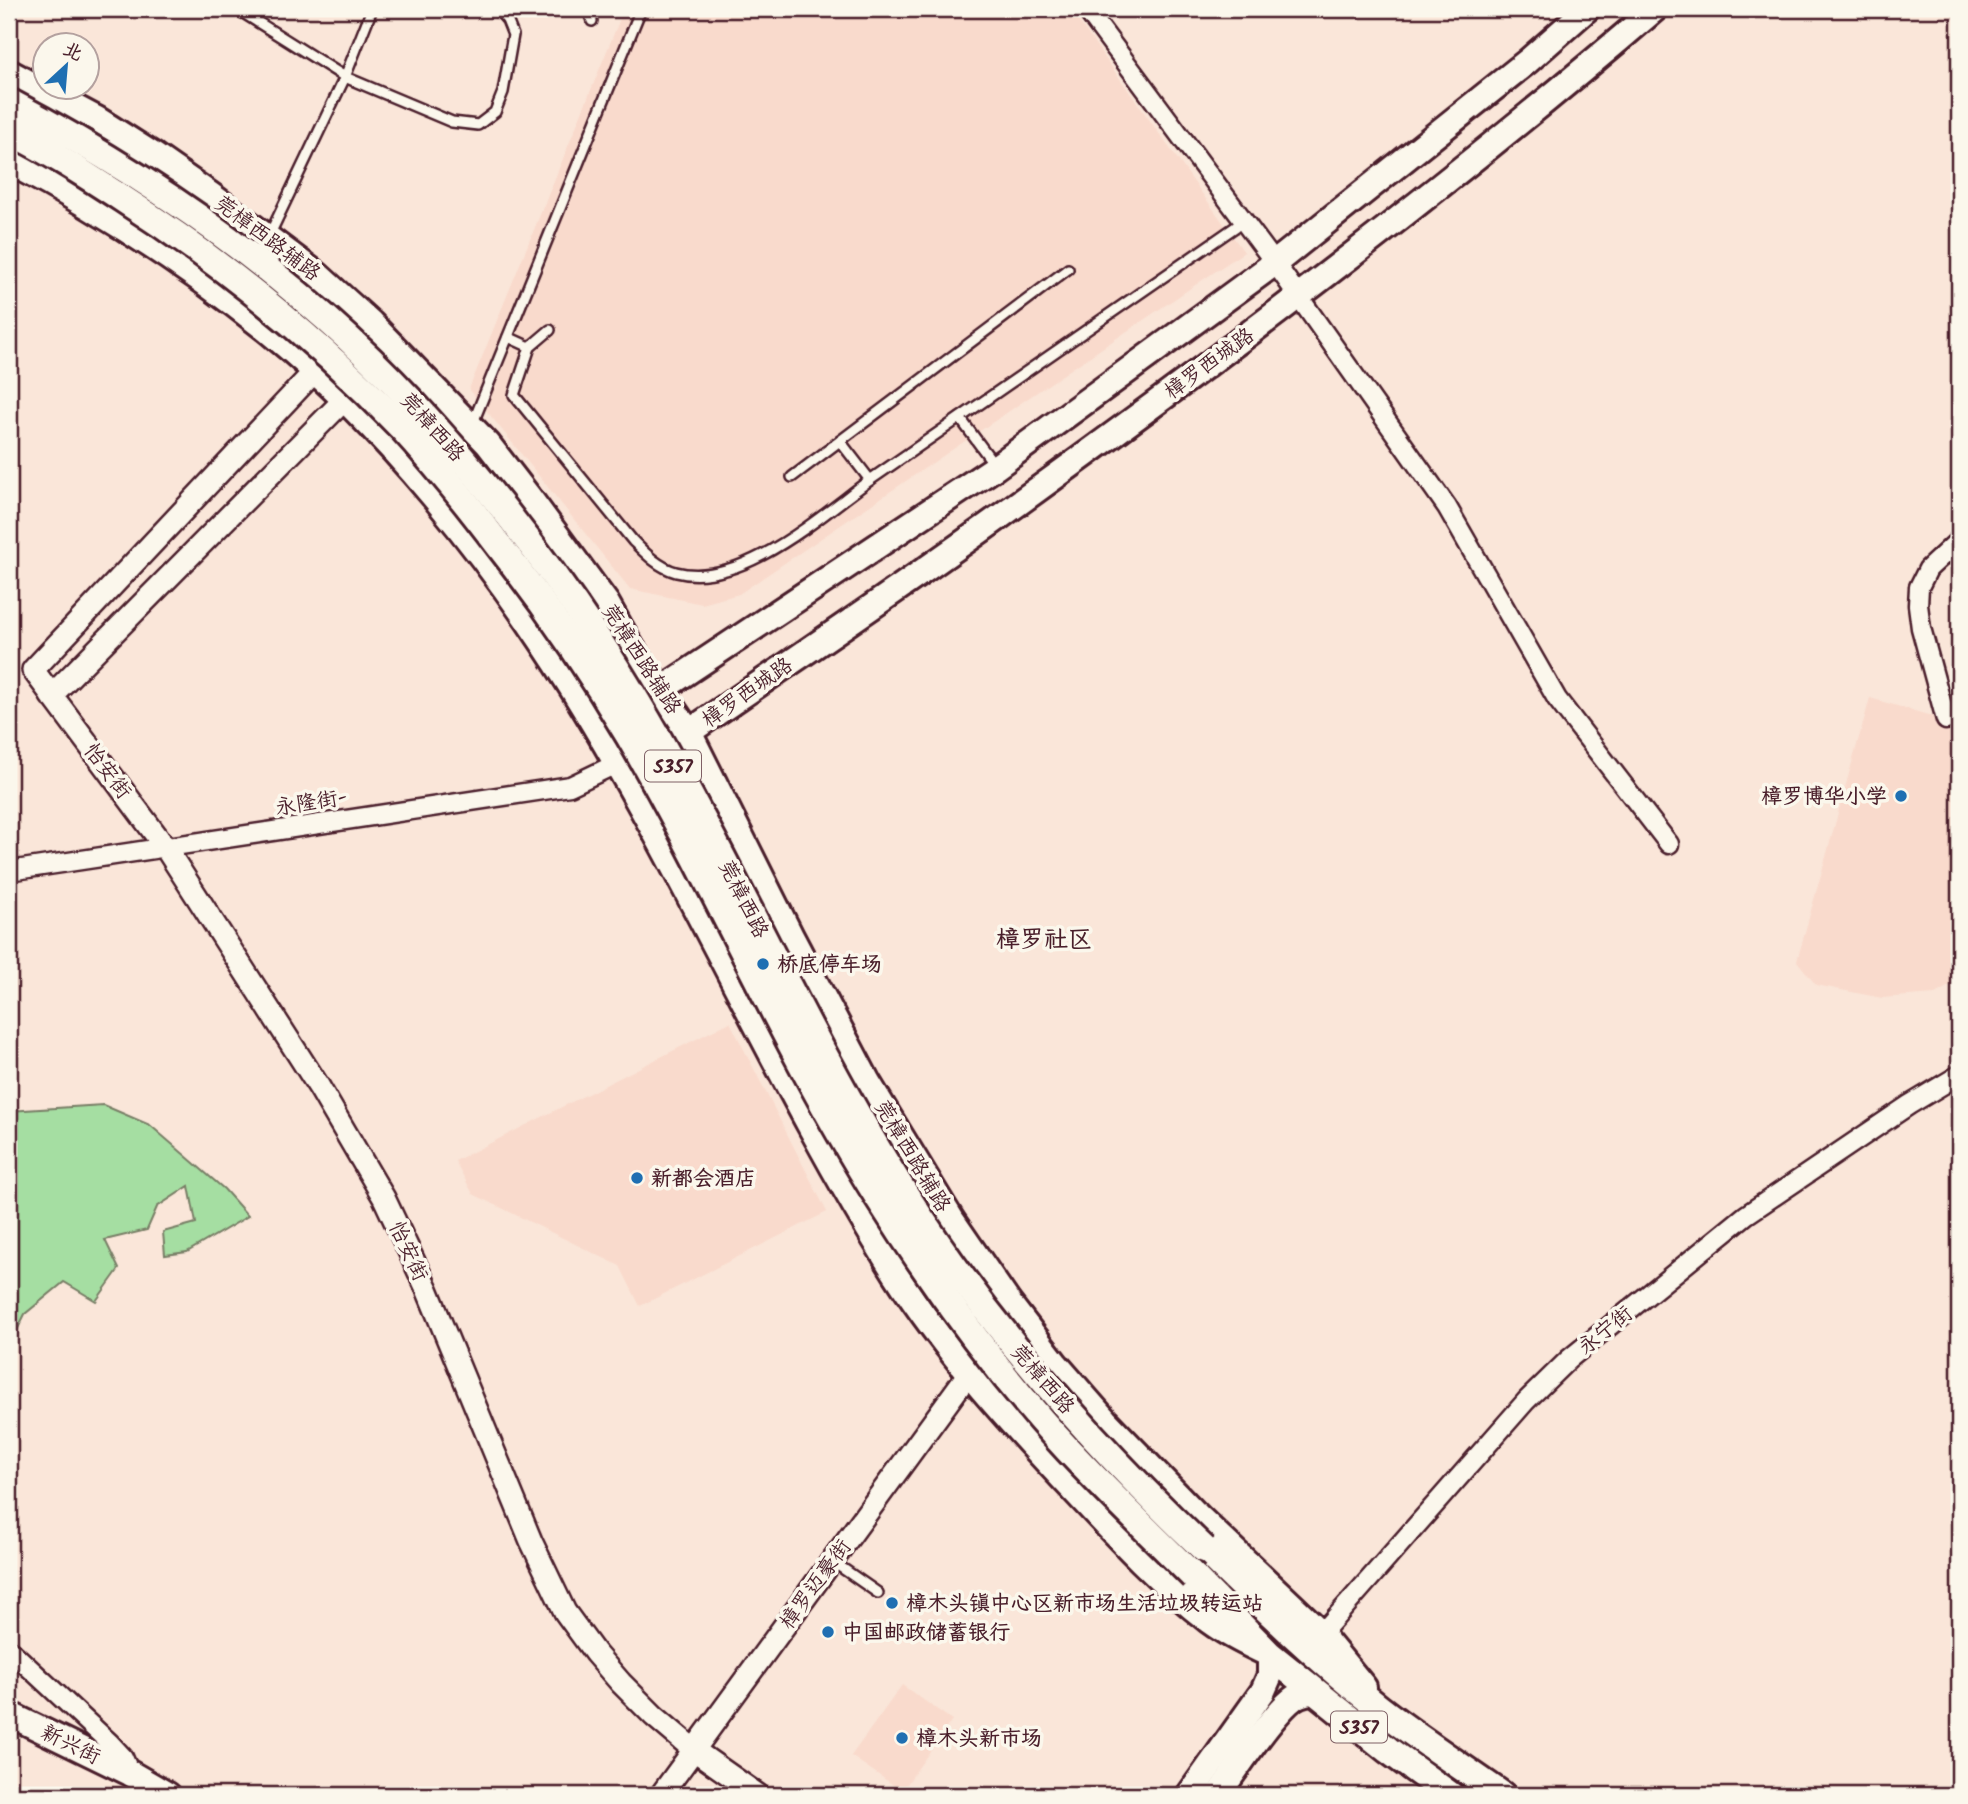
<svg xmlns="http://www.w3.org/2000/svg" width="1968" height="1804" viewBox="0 0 1968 1804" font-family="Kalam,'LXGW WenKai TC',sans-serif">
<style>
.built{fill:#f9dacc}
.green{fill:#a5dea2;stroke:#787e66;stroke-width:2}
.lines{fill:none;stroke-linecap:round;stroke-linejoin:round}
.service-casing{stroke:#4a1f2b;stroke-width:14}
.minor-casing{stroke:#4a1f2b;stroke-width:23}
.tertiary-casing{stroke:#4a1f2b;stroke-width:26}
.secondary-casing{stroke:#4a1f2b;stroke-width:30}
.primary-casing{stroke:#4a1f2b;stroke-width:32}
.service{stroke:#fbf7ec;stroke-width:9}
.minor{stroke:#fbf7ec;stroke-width:18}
.tertiary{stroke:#fbf7ec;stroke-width:21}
.secondary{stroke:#fbf7ec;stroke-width:24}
.primary{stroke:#fbf7ec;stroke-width:26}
.primary-bridge-casing{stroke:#4a1f2b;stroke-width:32;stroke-linecap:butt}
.primary-bridge{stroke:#fbf7ec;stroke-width:26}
.poi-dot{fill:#1f6fb2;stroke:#fbf7ec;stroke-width:2.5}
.labels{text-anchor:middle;stroke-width:7;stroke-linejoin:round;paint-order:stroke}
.shield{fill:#fbf7ec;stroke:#7f6065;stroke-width:2}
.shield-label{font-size:19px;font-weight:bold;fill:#4a1f2b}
.street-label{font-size:21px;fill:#4a1f2b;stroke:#fbf7ec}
.poi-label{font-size:21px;font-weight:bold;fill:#4a1f2b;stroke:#fbf7ec;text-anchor:start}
.quarter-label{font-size:24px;font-weight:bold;fill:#4a1f2b;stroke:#fbf7ec}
</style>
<rect width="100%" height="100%" fill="#fae6d9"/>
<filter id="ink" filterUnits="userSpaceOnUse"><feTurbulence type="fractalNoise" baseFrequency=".0143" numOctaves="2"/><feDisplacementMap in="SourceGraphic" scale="14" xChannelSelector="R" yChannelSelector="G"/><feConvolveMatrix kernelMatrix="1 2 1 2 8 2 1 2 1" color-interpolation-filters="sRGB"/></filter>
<g filter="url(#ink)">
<g class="built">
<path d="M624,9h446l174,243 -505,342 -37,10 -72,-15 -161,-200z"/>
<path d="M1870,698l89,26v256l-24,14 -53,4 -66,-13 -19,-24z"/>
<path d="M730,1022l97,190 -187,94 -20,-40 -147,-72 -18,-33z"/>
<path d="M902,1685l50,35 -50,71 -51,-35z"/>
</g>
<path class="green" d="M103,1105l47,20 74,64 24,27 -61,36 -22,3 -2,-23 33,-9 -7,-37 -32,21 -10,23 -42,10 14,29 -23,32 -32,-19 -39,32 -16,33v-236z"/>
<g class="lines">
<defs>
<g id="service">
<path d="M237,9l108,68 107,45 26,3 17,-13 8,-20 10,-57 -6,-15 -10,-11"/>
<path d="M588,9l4,12"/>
<path d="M269,236l76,-159 27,-68"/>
<path d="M508,337l22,10 -16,48 119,146c12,12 25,26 43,31 65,17 144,-56 194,-92l-30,-39"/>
<path d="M530,347l20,-17"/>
<path d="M960,418l34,46"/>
<path d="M472,425l169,-416"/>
<path d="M792,477l276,-208"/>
<path d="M870,480l374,-259"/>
<path d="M832,1561l46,32"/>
</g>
<g id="minor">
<path d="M1086,9l189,254 172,244 110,192 112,145"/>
<path d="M1946,720l-25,-92 -3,-23 1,-18 9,-18 31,-29"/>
<path d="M9,871l561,-85 46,-22"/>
<path d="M1314,1642l212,-241 43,-42 177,-144 163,-110 50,-30"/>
<path d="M9,1649l101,94 13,14 7,16"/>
</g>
<g id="tertiary">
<path d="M314,372l-281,298 132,177 154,240 65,111 43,91 104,252 34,71 30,41 26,30 33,33 40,34 64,45"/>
<path d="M51,696l293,-296"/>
<path d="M661,1795l308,-422"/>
</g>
<g id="secondary">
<path d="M9,72l88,47 58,37 56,39 107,80 53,48 117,121 41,53 77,105 26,46 57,84 102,204 77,146 84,138 57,83 47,61 49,56 95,98 115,109 49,60"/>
<path d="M9,162c92,48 178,104 259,169 118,96 223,228 303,356 118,190 206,397 324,586 52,82 118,153 184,223 41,44 82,88 130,125 19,14 40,24 61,34v20l-7,16 -74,104"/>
<path d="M654,702l8,-13 334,-222 279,-204 253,-202 59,-52"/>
<path d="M642,753l47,-21c103,-71 208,-141 309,-214 225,-162 447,-329 657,-509"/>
<path d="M9,1714l121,59 38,22"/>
<path d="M1218,1795c16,-22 59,-90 81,-100 5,-2 11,-3 16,-3"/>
</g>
<g id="primary">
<path d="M1204,1549c57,56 113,110 175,159 40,31 82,58 123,87"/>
<path d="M1194,1577l76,78 118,95 62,45"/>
</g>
</defs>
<use href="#service" class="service-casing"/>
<use href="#minor" class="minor-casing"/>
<use href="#tertiary" class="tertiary-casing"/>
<use href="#secondary" class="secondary-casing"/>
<use href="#primary" class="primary-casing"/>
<use href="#service" class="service"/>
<use href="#minor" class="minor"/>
<use href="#tertiary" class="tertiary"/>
<use href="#secondary" class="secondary"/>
<use href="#primary" class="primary"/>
<defs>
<g id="primary-bridge">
<path d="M9,102c157,83 306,190 424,323 60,67 115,139 164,213 116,176 193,375 306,553 84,133 188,251 301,358"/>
<path d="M9,131c40,20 77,44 114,68 101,65 197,143 280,230 34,37 66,77 97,118 47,60 90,123 129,189 88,151 156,313 249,461 49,78 103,153 163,223 48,55 102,106 153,157"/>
</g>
</defs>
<use href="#primary-bridge" class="primary-bridge-casing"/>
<use href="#primary-bridge" class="primary-bridge"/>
</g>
</g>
<g class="poi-dot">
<circle cx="1901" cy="796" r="7"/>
<circle cx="763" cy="964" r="7"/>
<circle cx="637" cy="1178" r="7"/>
<circle cx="892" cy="1603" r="7"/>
<circle cx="828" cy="1632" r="7"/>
<circle cx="902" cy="1738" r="7"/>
</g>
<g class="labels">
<g class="shield">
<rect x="645" y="750.5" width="56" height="31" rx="5"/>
<rect x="1331" y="1711.5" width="56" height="31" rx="5"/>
</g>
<g class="shield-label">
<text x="673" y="773">S357</text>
<text x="1359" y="1734">S357</text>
</g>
<g class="street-label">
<text transform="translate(268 238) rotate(37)" y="7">莞樟西路辅路</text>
<text transform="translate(1209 363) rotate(-36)" y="7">樟罗西城路</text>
<text transform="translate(433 427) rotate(48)" y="7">莞樟西路</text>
<text transform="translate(642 659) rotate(57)" y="7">莞樟西路辅路</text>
<text transform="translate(747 692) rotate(-35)" y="7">樟罗西城路</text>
<text transform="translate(108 771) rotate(53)" y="7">怡安街</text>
<text transform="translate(311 802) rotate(-9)" y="7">永隆街-</text>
<text transform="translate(744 899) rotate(63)" y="7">莞樟西路</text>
<text transform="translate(913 1156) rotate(59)" y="7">莞樟西路辅路</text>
<text transform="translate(409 1251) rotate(65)" y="7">怡安街</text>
<text transform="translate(1605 1330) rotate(-39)" y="7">永宁街</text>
<text transform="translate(1043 1379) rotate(49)" y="7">莞樟西路</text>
<text transform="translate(815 1584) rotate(-54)" y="7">樟罗迈豪街</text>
<text transform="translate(71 1744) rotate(26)" y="7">新兴街</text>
</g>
<g class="poi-label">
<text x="1887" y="803" text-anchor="end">樟罗博华小学</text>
<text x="777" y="971">桥底停车场</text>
<text x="651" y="1185">新都会酒店</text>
<text x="906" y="1610">樟木头镇中心区新市场生活垃圾转运站</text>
<text x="842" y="1639">中国邮政储蓄银行</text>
<text x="916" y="1745">樟木头新市场</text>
</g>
<g class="quarter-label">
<text x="1044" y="947">樟罗社区</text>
</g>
</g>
<rect width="1968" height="1804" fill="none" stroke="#fbf7ec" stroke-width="35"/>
<rect x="18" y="18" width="1933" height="1769" fill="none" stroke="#4a1f2b" stroke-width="2.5" filter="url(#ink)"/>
<g transform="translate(66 66) rotate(26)"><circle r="33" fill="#fbf7ec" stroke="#b4a19f" stroke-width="2"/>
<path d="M0-5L12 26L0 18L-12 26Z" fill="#1f6fb2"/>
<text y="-10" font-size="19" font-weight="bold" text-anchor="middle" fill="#4a1f2b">北</text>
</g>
</svg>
